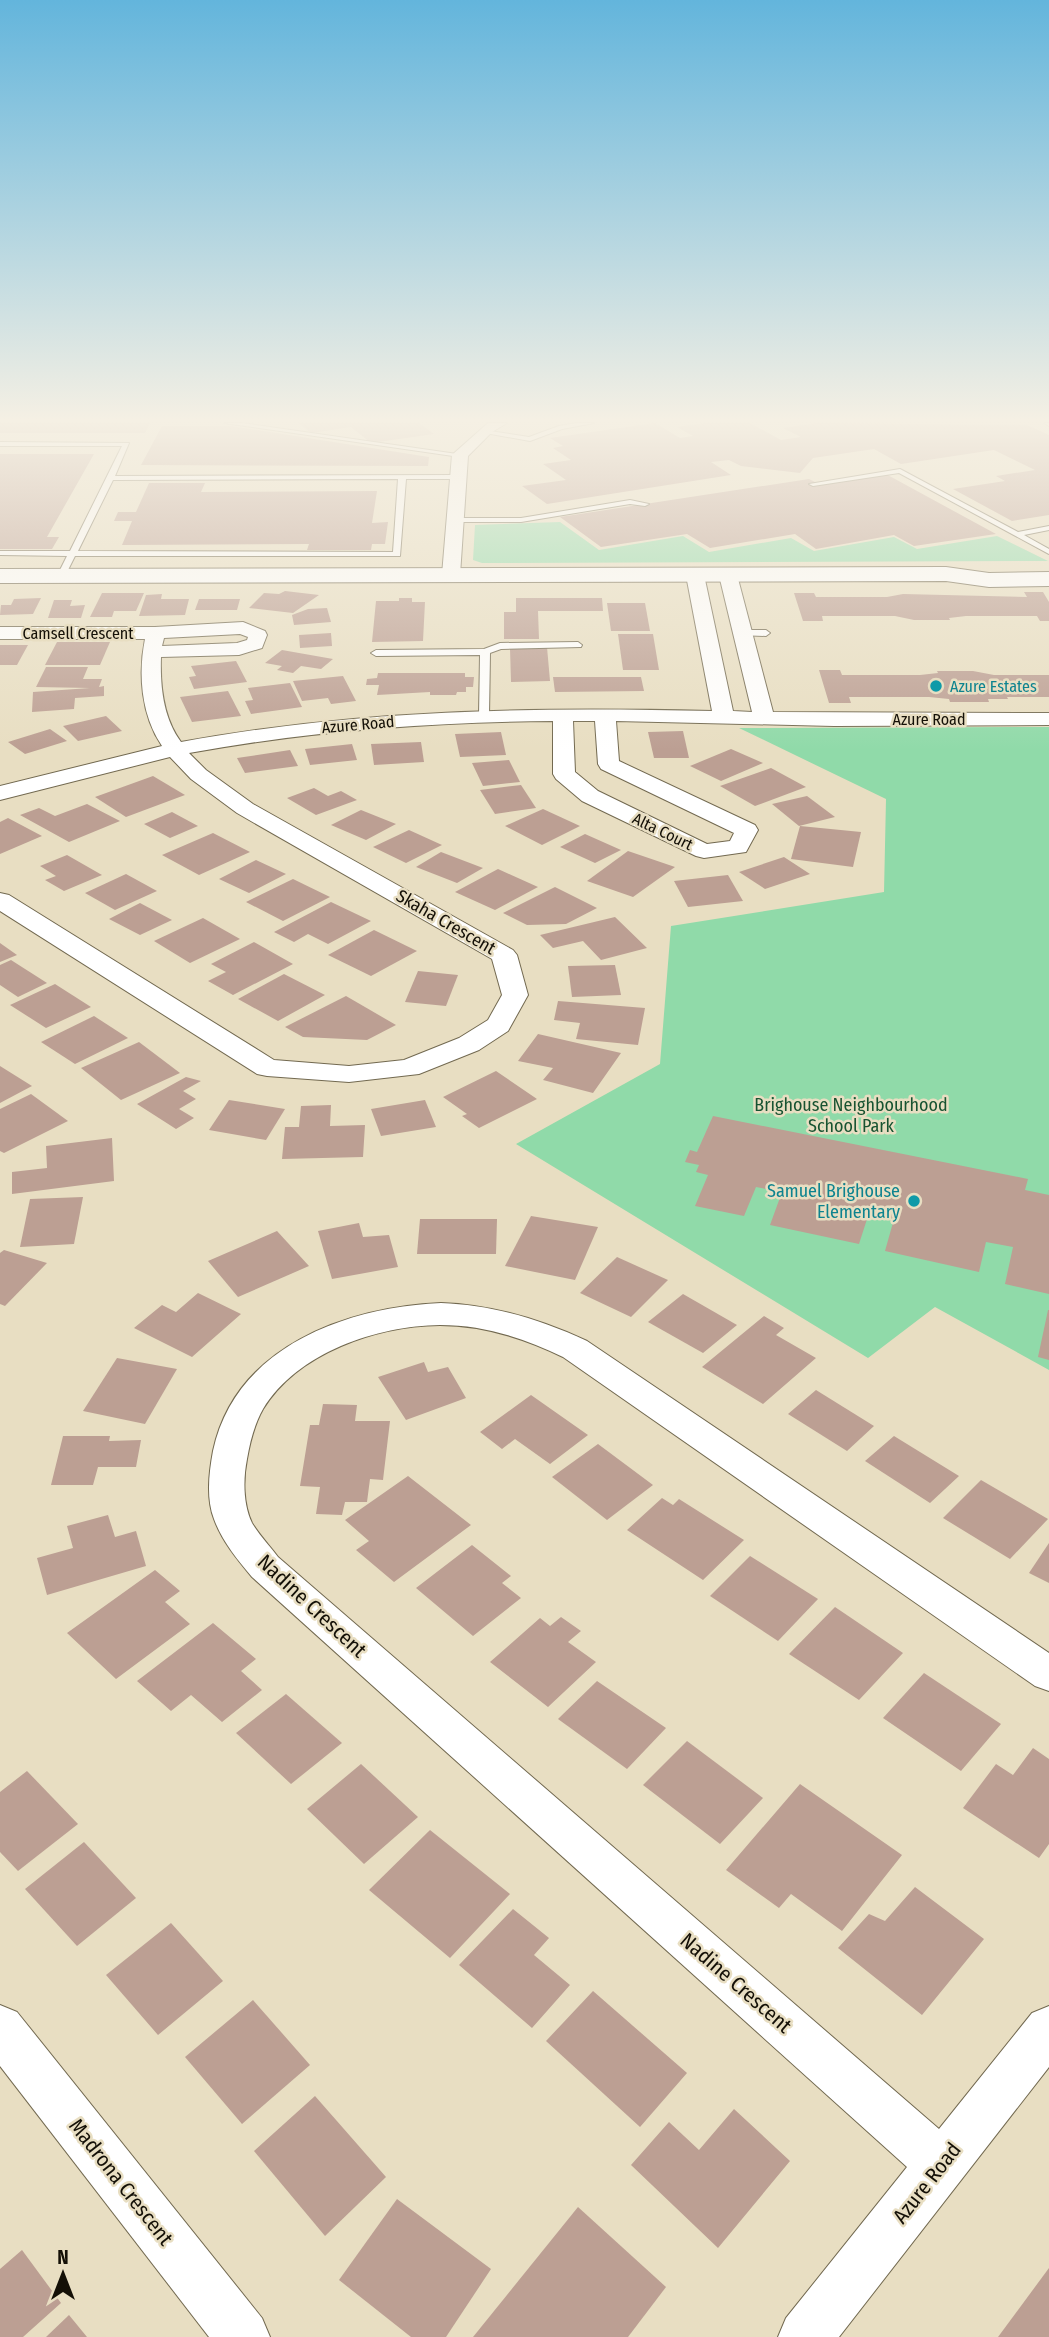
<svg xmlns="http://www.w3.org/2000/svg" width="1049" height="2337" viewBox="0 0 1049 2337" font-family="'Fira Sans Condensed',sans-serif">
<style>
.green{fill:#90daa9}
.building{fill:#bc9f93}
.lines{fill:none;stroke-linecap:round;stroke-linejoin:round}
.lane-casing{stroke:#726950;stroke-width:2}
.street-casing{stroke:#726950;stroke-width:2}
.secondary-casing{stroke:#726950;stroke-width:2}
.lane{fill:#fff;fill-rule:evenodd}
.street{fill:#fff;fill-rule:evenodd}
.secondary{fill:#fff;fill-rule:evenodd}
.culture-dot{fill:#0f9aa8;stroke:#e8dec2;stroke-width:2.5}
.labels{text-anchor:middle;stroke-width:5;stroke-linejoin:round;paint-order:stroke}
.far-street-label{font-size:16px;fill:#141007;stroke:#e8dec2}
.far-culture-label{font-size:16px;fill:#0d838f;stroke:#e8dec2;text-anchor:start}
.street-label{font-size:18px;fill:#141007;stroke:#e8dec2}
.park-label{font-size:18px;fill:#175331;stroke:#e8dec2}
.culture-label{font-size:18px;fill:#0d838f;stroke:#e8dec2;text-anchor:end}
.near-street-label{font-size:21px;fill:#141007;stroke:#e8dec2}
</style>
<rect width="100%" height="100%" fill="#e8dec2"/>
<g class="green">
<path d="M560,522l39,28 84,-14 26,16 82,-14 23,13 80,-14 23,12 80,-13 51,25 -566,2 -9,-3 2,-35z"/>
<path d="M1049,727v643l-114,-63 -67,51 -352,-214 144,-80 11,-138 213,-34 2,-93 -147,-71z"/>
</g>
<g class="building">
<path d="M0,423h150l-5,10h-145z"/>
<path d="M299,423h120l15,11 -63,9 -20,-16 -40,6z"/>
<path d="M655,423l25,15 13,-2 -16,-9 28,-4h45l31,17 20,-3 -18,-9 34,-5 210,2 22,10v80l-37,6 -59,-32 52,-8 -9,-5 39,-6 -41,-20 -93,14 -27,-15 -61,9 -13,15 -59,-7 -12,-6 -18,2 20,13 -184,29 -25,-18 44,-6 -23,-16 28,-4 -18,-12 10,-2 -13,-8z"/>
<path d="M162,426h69l198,31 -1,9 -287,-1z"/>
<path d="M0,454h94l-47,83h12l-7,12h-52z"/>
<path d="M884,473l112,61 -82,12 -20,-11 -78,14 -21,-15 -85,14 -23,-14 -86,13 -41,-30 249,-38 8,4z"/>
<path d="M149,483h56l-4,9 176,-1 -5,32 16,-1 -3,22h-13l-1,6h-64l2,-6 -187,1 10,-24h-18l4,-9h18z"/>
<path d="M285,591l34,4 -26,18 -44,-5 15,-15 15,1z"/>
<path d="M1024,592h19l6,10v19h-9l-3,-5h-71l-17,2 1,2h-36l-19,-4h-73l1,5h-20l-9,-28h20l2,4h71l16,-3 124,3z"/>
<path d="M102,593h42l-8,18h-22l-2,6h-22z"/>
<path d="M162,594l-1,5h28l-4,16 -46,1 7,-21z"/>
<path d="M41,598l-8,16 -33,1 1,-10h10l3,-6z"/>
<path d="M399,598h13v4h13l-2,39 -51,1 4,-41h23z"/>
<path d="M516,598h86l1,13h-65l1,28h-35v-27h12z"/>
<path d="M199,599h41l-3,11h-42z"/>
<path d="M54,600h18l-2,6 15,-1 -4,13h-33z"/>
<path d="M607,603h38l5,28h-39z"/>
<path d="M327,608l4,14 -37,3 -2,-10 16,-6z"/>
<path d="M331,633l1,13 -32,2 -1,-13z"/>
<path d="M618,634h35l6,36h-36z"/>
<path d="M57,642h53l-10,23h-55z"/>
<path d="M0,645h28l-11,20h-17z"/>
<path d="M547,647l3,34 -39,1 -1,-34z"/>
<path d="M282,650l51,9 -12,10 -20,-3 -8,7 -16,-3 5,-4 -17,-3z"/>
<path d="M236,661l11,21 -53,7 -5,-12 7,-1 -5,-10z"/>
<path d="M46,667h42l-5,12h19l-3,8 5,-1v10l-29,2 -1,11 -42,3 1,-20 57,-4 -54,-1z"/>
<path d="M819,670h21l2,5h78l18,-2 -1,-2h36l21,4h55v22h-42l1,2h-20l1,3h-39l-1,-3 -20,-2h-80l2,6h-22z"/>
<path d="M378,673h87v4h9l-1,10h-7v5h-9l-1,3h-26v-3l-53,3 2,-10h-13l1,-6 10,-1z"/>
<path d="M343,676l13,25 -25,3 -3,-6 -26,3 -9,-20z"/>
<path d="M553,677h88l3,14 -89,1z"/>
<path d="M290,683l12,24 -51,7 -6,-13 8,-1 -5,-12z"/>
<path d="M228,691l13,25 -49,6 -12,-25z"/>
<path d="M106,716l16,15 -44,10 -15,-15z"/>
<path d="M50,729l17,12 -42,13 -17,-12z"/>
<path d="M683,731l6,27h-35l-6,-26z"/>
<path d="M501,732l5,23 -46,2 -5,-23z"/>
<path d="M421,742l3,20 -50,3 -3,-21z"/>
<path d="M352,744l5,16 -47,5 -5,-16z"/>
<path d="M731,749l32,14 -42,18 -31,-15z"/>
<path d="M290,750l8,16 -53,7 -8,-15z"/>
<path d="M509,760l11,22 -37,4 -11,-23z"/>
<path d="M771,768l35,19 -51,19 -35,-20z"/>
<path d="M153,776l32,19 -59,22 -31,-20z"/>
<path d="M521,785l15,23 -41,6 -15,-24z"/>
<path d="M314,788l14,8 13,-5 16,9 -41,15 -29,-17z"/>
<path d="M807,796l28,21 -36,9 -27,-22z"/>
<path d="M87,804l33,17 -51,21 -49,-27 19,-7 16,8z"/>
<path d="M543,809l37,17 -38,19 -37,-19z"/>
<path d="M361,810l35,14 -30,16 -35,-15z"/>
<path d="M172,812l26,14 -28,12 -26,-14z"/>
<path d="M8,818l34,18 -42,18v-32z"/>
<path d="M800,826l61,6 -8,35 -62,-8z"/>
<path d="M409,830l33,15 -36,18 -33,-16z"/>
<path d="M213,833l37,19 -51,23 -37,-20z"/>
<path d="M585,834l36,16 -26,13 -35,-16z"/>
<path d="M628,851l47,16 -42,30 -46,-16z"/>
<path d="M441,852l42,16 -26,15 -41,-16z"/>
<path d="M67,855l35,20 -38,16 -19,-11 11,-4 -16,-10z"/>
<path d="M784,857l26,17 -45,15 -26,-17z"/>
<path d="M256,860l30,14 -37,19 -30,-14z"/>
<path d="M498,869l40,18 -43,23 -40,-18z"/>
<path d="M126,874l31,17 -42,19 -30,-17z"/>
<path d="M728,875l15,26 -55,6 -14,-26z"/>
<path d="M293,879l37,18 -47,24 -37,-19z"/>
<path d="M555,887l42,21 -31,16 -39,1 -24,-12z"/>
<path d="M331,902l40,19 -43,23 -20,-10 -14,8 -20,-10z"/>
<path d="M140,903l32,17 -32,15 -31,-16z"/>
<path d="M615,917l32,31 -46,12 -18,-19 -30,7 -13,-13z"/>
<path d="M203,918l37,21 -50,24 -36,-22z"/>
<path d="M374,930l43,21 -46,25 -43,-21z"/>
<path d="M254,942l39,22 -60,31 -25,-14 18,-9 -15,-8z"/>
<path d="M0,943l17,12 -17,7z"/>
<path d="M11,960l36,23 -29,14 -18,-12v-20z"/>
<path d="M615,965l6,30 -49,2 -4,-31z"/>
<path d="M418,971l40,4 -12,31 -41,-4z"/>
<path d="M284,974l41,21 -47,26 -40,-22z"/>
<path d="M55,984l36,23 -45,21 -36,-23z"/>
<path d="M346,996l50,29 -29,15 -64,-3 -18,-10z"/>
<path d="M558,1001l87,7 -7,37 -62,-6 4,-16 -26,-3z"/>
<path d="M94,1016l34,22 -53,26 -34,-22z"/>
<path d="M538,1034l83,19 -28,40 -50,-13 10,-12 -35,-7z"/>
<path d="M139,1042l41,31 -59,27 -40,-32z"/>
<path d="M0,1066l32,20 -32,17z"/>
<path d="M496,1071l41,28 -58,29 -17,-12 5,-2 -24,-17z"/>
<path d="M186,1077l15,4 -18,10 13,8 -17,10 15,9 -18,11 -39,-25z"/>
<path d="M31,1094l37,27 -64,32 -4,-2v-42z"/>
<path d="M229,1100l56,9 -19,31 -57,-10z"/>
<path d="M425,1100l11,27 -55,9 -10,-27z"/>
<path d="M331,1105l-1,21 35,-1 -2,32 -81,2 3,-32h14l2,-21z"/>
<path d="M713,1116l315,63 -3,11 24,5v99l-44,-10 8,-37 -27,-5 -7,30 -94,-21 9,-32 -25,-6 -10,31 -89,-19 12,-33 -26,-5 -12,29 -49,-10 13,-31 -12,-3 3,-7 -14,-3 5,-12 7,2z"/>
<path d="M112,1138l2,43 -102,13v-22l35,-4 -1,-22z"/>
<path d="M83,1197l-9,47 -54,3 10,-48z"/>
<path d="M531,1216l67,11 -23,53 -70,-14z"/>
<path d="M420,1219h77l-1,35h-79z"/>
<path d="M359,1223l4,14 26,-2 9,32 -66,12 -14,-48z"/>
<path d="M277,1231l32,35 -71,31 -30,-36z"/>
<path d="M4,1250l43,13 -42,43 -5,-2v-51z"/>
<path d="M617,1257l51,23 -37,37 -51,-24z"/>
<path d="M198,1293l43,21 -49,43 -58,-29 28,-23 14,7z"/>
<path d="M683,1294l54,31 -34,28 -55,-31z"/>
<path d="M1048,1310h1v50l-11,-3z"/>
<path d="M764,1316l20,12 -8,7 40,23 -53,46 -61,-37z"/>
<path d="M117,1358l60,11 -32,55 -62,-13z"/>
<path d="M424,1362l4,10 20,-5 18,31 -60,22 -28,-43z"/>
<path d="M816,1390l58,36 -27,25 -59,-37z"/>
<path d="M531,1395l57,40 -38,29 -35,-25 -13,10 -22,-17z"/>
<path d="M323,1404l34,1 -2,16h35l-7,59 -13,-1 -3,23h-22l-3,13 -26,-1 4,-27 -20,-1 10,-61h9z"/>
<path d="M63,1436h47l-1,5 32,-1 -5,27h-38l-5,18h-42z"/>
<path d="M894,1436l65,40 -29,27 -65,-42z"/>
<path d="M598,1444l55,41 -46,35 -55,-43z"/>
<path d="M408,1476l63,49 -77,57 -38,-32 13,-9 -24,-21z"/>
<path d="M981,1480l67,39 -38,40 -67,-41z"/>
<path d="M662,1498l11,7 6,-6 65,41 -41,40 -76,-50z"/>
<path d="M108,1515l7,22 21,-6 10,35 -99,29 -10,-37 36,-10 -6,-22z"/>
<path d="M1049,1543v40l-20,-10z"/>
<path d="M472,1545l39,31 -9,7 19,15 -48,38 -57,-48z"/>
<path d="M750,1556l68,43 -40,42 -68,-45z"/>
<path d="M155,1570l25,21 -15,11 25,22 -74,55 -49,-46z"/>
<path d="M835,1607l68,46 -44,47 -70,-46z"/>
<path d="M561,1617l20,14 -13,11 28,20 -48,45 -58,-45 50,-44 10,8z"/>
<path d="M213,1623l43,36 -15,12 21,19 -40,32 -31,-27 -20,16 -34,-30z"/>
<path d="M924,1673l77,51 -40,47 -78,-53z"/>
<path d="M597,1681l69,47 -39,41 -69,-50z"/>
<path d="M286,1694l56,49 -51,41 -55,-51z"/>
<path d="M687,1741l76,57 -43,46 -77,-59z"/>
<path d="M1033,1748l16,11v85l-10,14 -76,-50 33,-44 17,11z"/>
<path d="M361,1764l57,53 -54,47 -57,-55z"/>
<path d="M27,1771l51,53 -60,47 -18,-19v-60z"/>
<path d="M800,1784l102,71 -60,76 -51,-37 -12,14 -53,-38z"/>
<path d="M430,1830l80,64 -60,64 -81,-68z"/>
<path d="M84,1842l52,56 -59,48 -52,-57z"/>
<path d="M915,1887l69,52 -62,76 -84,-67 31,-34 16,7z"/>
<path d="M513,1909l36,29 -15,17 36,30 -38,43 -73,-63z"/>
<path d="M171,1923l52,58 -65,54 -52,-60z"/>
<path d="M593,1991l94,82 -47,54 -94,-86z"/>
<path d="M253,2000l57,65 -68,59 -57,-67z"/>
<path d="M315,2096l71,81 -61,59 -71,-85z"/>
<path d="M734,2109l56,52 -72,87 -87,-83 38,-43 30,28z"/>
<path d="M397,2199l94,70 -45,68h-35l-72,-57z"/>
<path d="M578,2207l88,80 -38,50h-155z"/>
<path d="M22,2250l39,53 -38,34h-23v-68z"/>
<path d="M1049,2268v69h-51z"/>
<path d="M69,2315l18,22h-41z"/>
</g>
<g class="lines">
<defs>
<g id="lane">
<path d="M224,423h18l222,32 -4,2z"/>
<path d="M576,423h18l-32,6 -32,12 -50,-9 3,-2 46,7 30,-11z"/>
<path d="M1044,423h5v3z"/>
<path d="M0,442l129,1 -14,33 344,-1 4,2 -4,2h-53l-6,77h-325l-10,20 -4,2 -4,-2 10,-20 -67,-1v-4h70l52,-105h-122zM398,479l-5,73 -315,-1 35,-71z"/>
<path d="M900,469l118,63 31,-6v4l-25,5 25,14v5l-150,-81 -86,13 -4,-2z"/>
<path d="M630,500l19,4 -4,2 -15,-2 -109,18h-64l-4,-2 4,-2h64z"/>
<path d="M741,630h25l4,3 -4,3 -28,-1 -1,-2z"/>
<path d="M578,642l4,3 -1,2 -80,2 -11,4 -1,63 -5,3 -5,-3 1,-61 -104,1 -5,-3 5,-3 108,-1 16,-6z"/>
</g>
<g id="street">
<path d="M488,423h19l-15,9 -24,24 -8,119 -3,4h-12l-3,-4 10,-120z"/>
<path d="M695,570l9,5 29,136 19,1 -33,-137 9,-5 9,5 36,137 276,1v12l-215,1 -218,-5 3,40 136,64 3,5 -12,22 -42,6 -8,-2 -114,-55 -26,-22 -3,-5v-53c-123,1 -243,10 -364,32l17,17 47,34 260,146 4,5 11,40 -20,36 -29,19 -60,24 -70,8 -82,-6 -10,-2 -257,-163v-18l9,2 265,165 75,6 55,-6 55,-22 29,-18 14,-25 -10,-36 -255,-146 -46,-34 -21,-22 -170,43v-14l162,-40c-21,-31 -24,-72 -17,-107h-145v-12h155l88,-5 22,9 2,4 -5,13 -23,7 -78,2c-1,29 2,61 20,85 179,-33 350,-35 531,-31l-26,-136zM240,634l8,3 -1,3 -10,3 -75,3 2,-8zM573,721h22l3,43 3,5 133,64 -4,8 -23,3 -109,-53 -23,-19z"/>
<path d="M441,1303c52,2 99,16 146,38l462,312v38l-14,-5 -472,-329c-39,-19 -79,-32 -123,-32 -63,1 -142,27 -177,84 -9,16 -13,33 -16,50 -4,20 -4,45 5,64 7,12 18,23 26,34l661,572 93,-116 17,-7v61l-210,270h-61l8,-19 121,-151 -655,-590c-15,-18 -30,-36 -38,-58 -8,-21 -5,-46 -1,-68 22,-104 133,-144 228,-148z"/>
<path d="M0,2005l17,7 245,306 8,19h-61l-209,-271z"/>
</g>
<path id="secondary" d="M946,567l43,6 60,-1v14l-60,1 -43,-6 -946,2v-14z"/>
</defs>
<use href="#lane" class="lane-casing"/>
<use href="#street" class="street-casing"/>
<use href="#secondary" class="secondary-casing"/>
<use href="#lane" class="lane"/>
<use href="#street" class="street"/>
<use href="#secondary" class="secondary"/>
</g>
<linearGradient id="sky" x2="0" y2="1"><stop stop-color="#63b5dc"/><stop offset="0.56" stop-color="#f5f0e4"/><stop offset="1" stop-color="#f5f0e4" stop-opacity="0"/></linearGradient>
<rect width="1049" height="750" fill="url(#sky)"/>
<g class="culture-dot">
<circle cx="936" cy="686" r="7"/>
<circle cx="914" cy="1201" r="7"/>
</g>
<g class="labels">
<g class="far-street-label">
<text x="78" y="639">Camsell Crescent</text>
<text x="929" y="725">Azure Road</text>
<text transform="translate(358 724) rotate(-5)" y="6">Azure Road</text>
<text transform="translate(663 831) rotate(26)" y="6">Alta Court</text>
</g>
<g class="far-culture-label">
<text x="950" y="692">Azure Estates</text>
</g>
<g class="street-label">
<text transform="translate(446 922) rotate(30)" y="6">Skaha Crescent</text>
</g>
<g class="park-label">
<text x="851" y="1111">Brighouse Neighbourhood<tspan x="851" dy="21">School Park</tspan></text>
</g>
<g class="culture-label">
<text x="900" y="1197">Samuel Brighouse<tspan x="900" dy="21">Elementary</tspan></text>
</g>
<g class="near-street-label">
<text transform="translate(312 1606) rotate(43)" y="7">Nadine Crescent</text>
<text transform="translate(736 1983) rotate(41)" y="7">Nadine Crescent</text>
<text transform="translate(121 2182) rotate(52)" y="7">Madrona Crescent</text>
<text transform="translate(927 2183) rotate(-52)" y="7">Azure Road</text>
</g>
</g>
<g transform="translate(63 2274)" stroke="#e8dec2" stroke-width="5" paint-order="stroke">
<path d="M0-5L12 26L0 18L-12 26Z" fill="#141007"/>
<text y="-10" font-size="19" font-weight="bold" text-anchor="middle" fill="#141007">N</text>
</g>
</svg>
